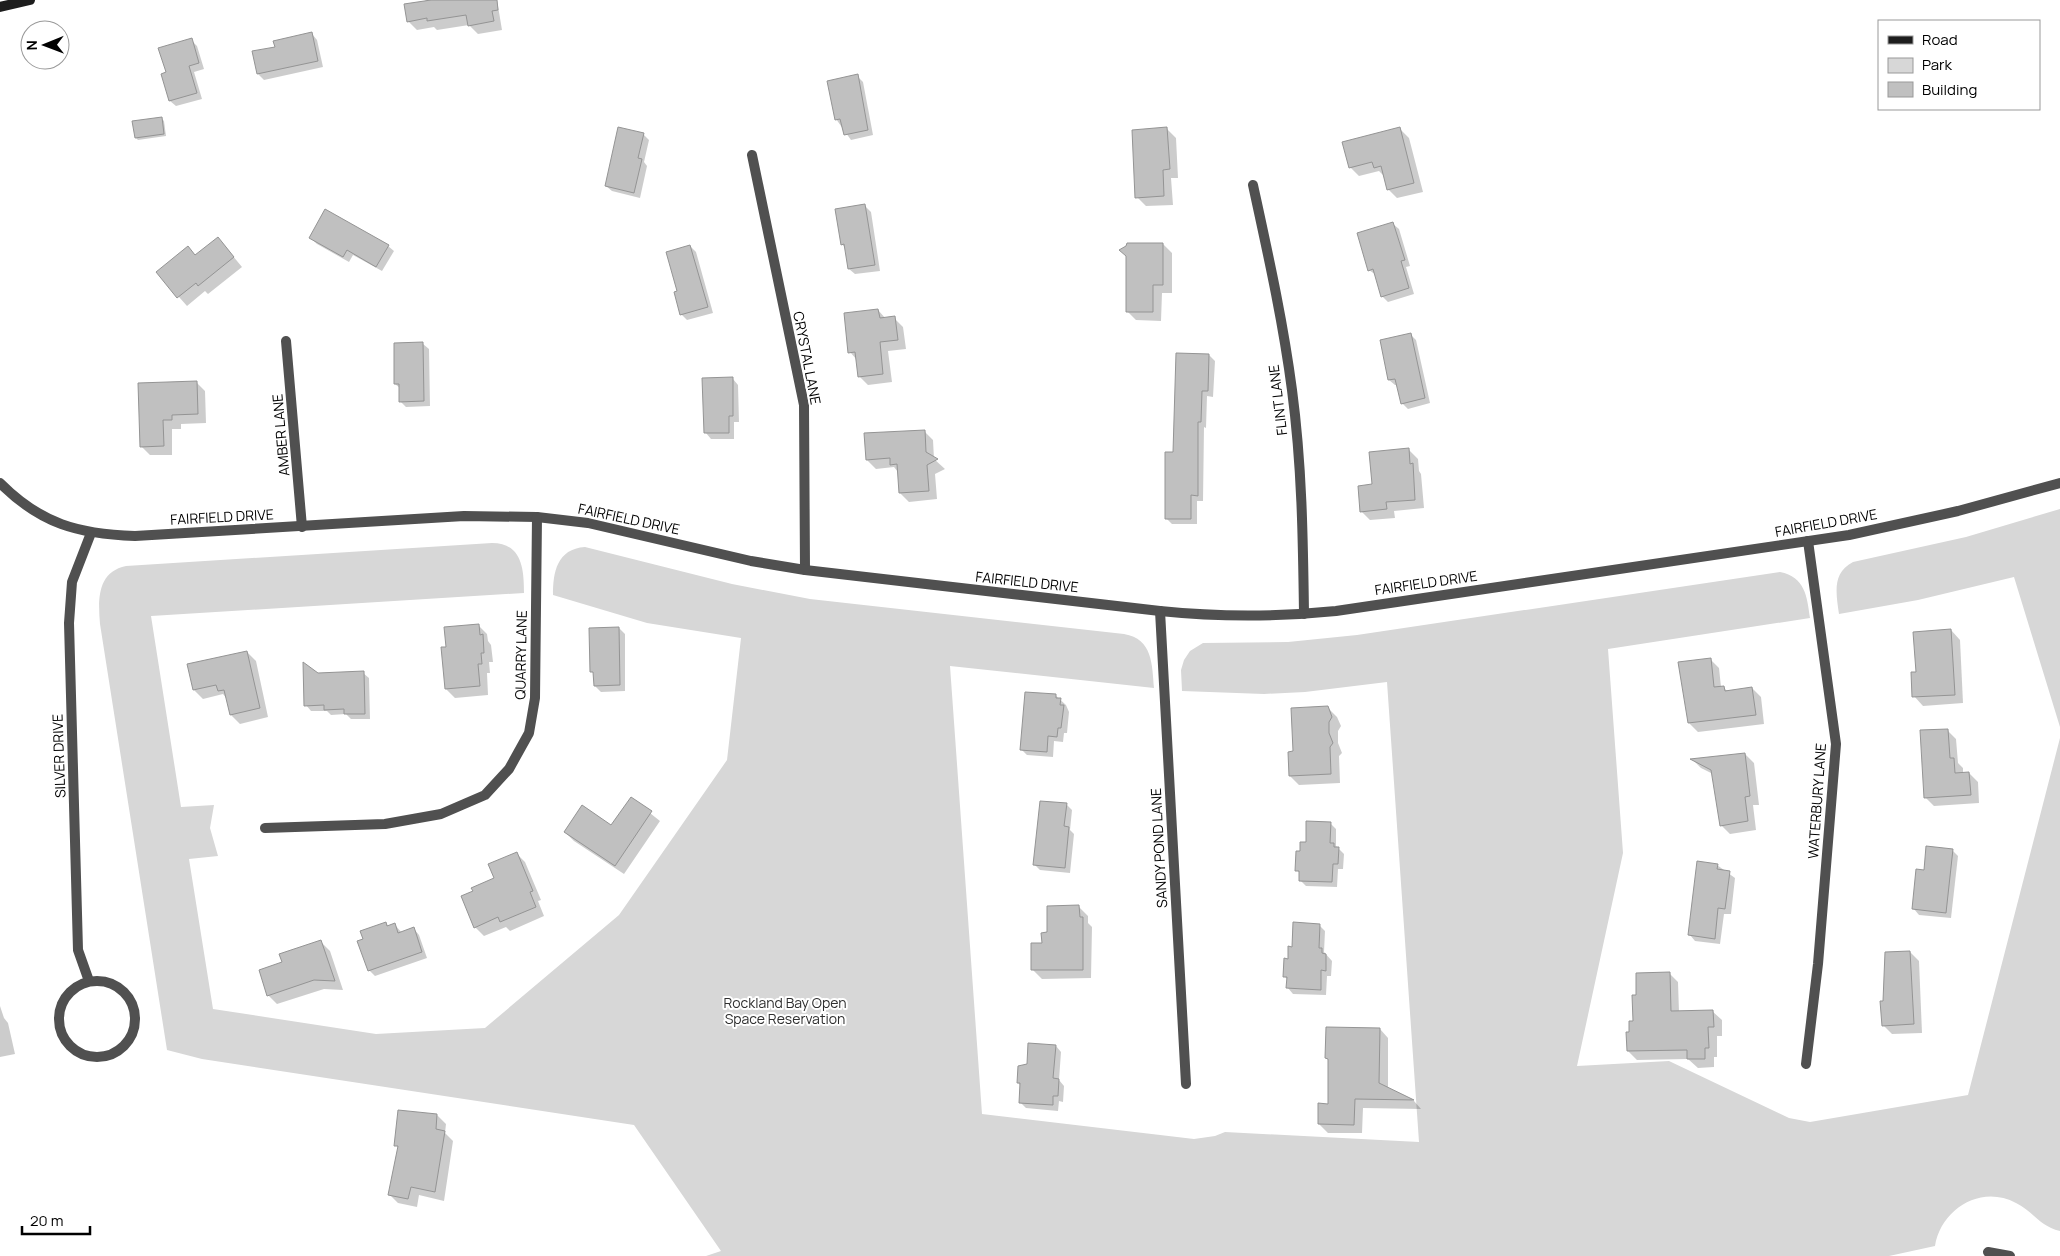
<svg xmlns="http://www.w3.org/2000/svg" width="2060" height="1256" viewBox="0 0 2060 1256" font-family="Manrope,sans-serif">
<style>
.green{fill:#d7d7d7}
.shadow{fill:#0003}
.building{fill:#c0c0c0;stroke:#949494}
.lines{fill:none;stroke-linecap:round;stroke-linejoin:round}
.minor{stroke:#505050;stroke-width:10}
.secondary{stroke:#1d1d1d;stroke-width:10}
.labels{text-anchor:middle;stroke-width:4;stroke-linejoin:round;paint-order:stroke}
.street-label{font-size:14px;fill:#000;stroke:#fff}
.park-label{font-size:14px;fill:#2e2e2e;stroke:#fff}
</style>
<rect width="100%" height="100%" fill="#fff"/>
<g class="green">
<path d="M2060,509v218l-46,-150 -96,23 -79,14c-3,-21 -7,-41 14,-52l113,-25z"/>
<path d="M492,543c30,0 32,26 32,50l-373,23 30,191 33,-2 -4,23 8,28 -29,3 24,150 163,25 109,-6 134,-113 108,-155 14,-122 -94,-15 -94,-28c0,-23 4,-46 32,-48l147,37 78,15 314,35c29,5 28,31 30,54l-204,-22 32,448 212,25 21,-3 10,-4 194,10 -32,-460 -82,10 -41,2 -82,-3 -1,-21 3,-10 6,-9 13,-8 85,-1 69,-7 423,-63c25,5 27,24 30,46l-202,31 15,204 -46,213 92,-5 120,57 21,4 158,-27 92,-357v493c-21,-5 -26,-19 -44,-28 -35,-19 -75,6 -81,43l-46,10h-1183l15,-5 -87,-126 -432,-66 -35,-9 -67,-426c-2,-24 -3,-52 26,-58z"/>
</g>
<g class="shadow">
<path d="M426,0h71l5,30 -24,4 -9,-9 -32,5 -3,-3 -17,3 -9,-9z"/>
<path d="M312,34l5,6 6,27 -59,13 -6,-6 18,-26z"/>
<path d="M191,40l6,6 7,23 -10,3 8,27 -26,7 -6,-5 -3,-28z"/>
<path d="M857,76l6,6 10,53 -22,5 -15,-21z"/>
<path d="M161,118l3,3 2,15 -28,4 -2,-2z"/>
<path d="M1167,129l9,9 2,40h-7l2,27 -27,1 -9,-9z"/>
<path d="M1400,129l9,9 14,54 -26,6 -9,-9 -4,-13 -5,-5 -20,5 -9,-9z"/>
<path d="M643,134l6,6 -5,22 3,4 -7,32 -28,-7 -6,-5z"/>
<path d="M865,206l6,6 9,59 -25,3 -6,-5 -3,-20 -4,-5z"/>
<path d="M1393,224l6,5 11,37 -4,1 8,27 -26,8 -6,-6 -6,-21 -7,-5z"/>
<path d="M218,238l24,29 -34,27 -3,-3 -18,15 -30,-34 31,-24 8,8z"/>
<path d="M311,238l77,8 6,5 -12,20 -29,-16 -4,7 -32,-18z"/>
<path d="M1163,244l9,9v40h-10l-1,28 -25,-1 -9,-9z"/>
<path d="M690,246l6,6 17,61 -26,7 -6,-6 -3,-22z"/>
<path d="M878,310l8,9 8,-1 9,9 3,22 -18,2 4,31 -24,3 -9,-9 -2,-16 -7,-8z"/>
<path d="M1410,334l6,6 14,63 -22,6 -6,-6 -4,-18h-3l-6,-5z"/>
<path d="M423,344l6,5 1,57 -24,1 -6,-6v-13l-5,-4z"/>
<path d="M1209,355l6,6 -2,36 -6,-1 -1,32 -2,-1 -1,74h-6v23h-25l-6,-6z"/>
<path d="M733,379l5,6 1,37h-5v17h-23l-5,-6z"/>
<path d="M196,382l9,9 1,32 -25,1v5h-9v26h-22l-9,-9 -2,-62z"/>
<path d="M924,431l9,9 1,19 11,10 -10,5 2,25 -28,3 -9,-9 -2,-21 -4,-5 -18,2 -9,-9z"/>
<path d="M1409,450l9,9 1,12 2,3 3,34 -30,3 1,7 -25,2 -9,-9 12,-25z"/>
<path d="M478,625l9,9 1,7 3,4 2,17h-4l1,11h-3l1,22 -33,3 -9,-9 1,-41z"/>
<path d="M619,628l6,6v57l-24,1 -6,-6v-12l-4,-3z"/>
<path d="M1951,630l9,10 3,63 -40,3 -9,-10 3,-23z"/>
<path d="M247,652l9,9 12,56 -28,7 -9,-9 -4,-16 -4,-5 -20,5 -9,-9z"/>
<path d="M1710,659l9,9 2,19 7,4 24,-3 9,9 3,27 -66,8 -9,-9z"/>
<path d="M363,673l6,5 1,41h-19l-5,-5 -15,1 -4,-4h-16l-5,-6 12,-31z"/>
<path d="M1055,695l11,10 3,7 -2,21h-3l-1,9 -9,-1 -1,16 -26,-2 -6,-6z"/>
<path d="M1327,707l10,10 4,9 -3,5v12l4,10 -3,3 1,27 -41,2 -9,-9 4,-24z"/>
<path d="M1947,730l9,9 2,24 5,5v5h6l9,9 1,21 -45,3 -9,-9z"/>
<path d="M1745,754l9,9 5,42h-6l3,25 -26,4 -9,-9 -8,-51 -12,-6 -8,-8z"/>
<path d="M631,798l29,23 -36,53 -50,-33 -9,-9 46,-5z"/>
<path d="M1066,804l6,6 -2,20 4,4 -4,39 -30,-3 -6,-6z"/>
<path d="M1330,823l6,6v17l8,8 -1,15h-5l-1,18 -31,-1 -6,-6v-7l-3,-3 4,-18 6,-9z"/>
<path d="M1952,850l6,6 -7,62 -32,-3 -5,-6z"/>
<path d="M516,853l9,9 16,38 -3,1 6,15 -34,15 -4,-4 -22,9 -9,-9 -1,-35 22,-14z"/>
<path d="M1717,865l18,13 -4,36h-7l-4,30 -25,-3 -5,-6z"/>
<path d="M1079,907l9,9v7l4,4 -1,51 -49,1 -9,-9 10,-26z"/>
<path d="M386,923l3,4 6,-2 7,8 12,-4 5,6 8,23 -52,18 -6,-6z"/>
<path d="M1319,925l6,6 -1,21 8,9 -1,15h-4l-1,19 -33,-1 -5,-6v-8l-4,-4 9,-28z"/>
<path d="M321,942l9,9 13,39 -19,-1 -47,15 -9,-9 16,-32z"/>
<path d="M1910,952l9,9 3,72 -30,1 -9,-9z"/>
<path d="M1669,973l9,9 1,30 33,-1 10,9v16h-5v21h-3v10l-16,1 -10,-9 -51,1 -9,-9 9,-55z"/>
<path d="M0,1006l4,12 4,5 7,31 -15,3z"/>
<path d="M1380,1029l8,9v50l26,13 7,8 -58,-1 -1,25h-34l-9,-9 10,-19 1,-44 -4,-3z"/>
<path d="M1056,1046l5,6 -2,28 5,6 -1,16 -4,-1 -1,10 -32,-3 -6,-6 1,-16 -3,-3z"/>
<path d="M437,1115l9,9 -1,9 8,8 -9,60 -25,-6 -2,12 -19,-4 -9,-9 10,-46 -3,-3z"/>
</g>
<g class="building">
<path d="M431,0h66l1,10 -6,1 2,10 -26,5 -2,-11 -39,6v-3l-20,4 -3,-18z"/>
<path d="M312,32l6,29 -61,13 -5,-23 23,-4 -2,-6z"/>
<path d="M192,38l7,25 -10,3 8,27 -28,8 -8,-27 5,-2 -8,-24z"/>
<path d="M858,74l10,56 -24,5 -4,-16 -5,1 -8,-39z"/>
<path d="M162,117l2,17 -29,4 -3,-17z"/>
<path d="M618,127l26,6 -6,25 4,1 -8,34 -29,-7z"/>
<path d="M1167,127l3,42 -7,1 1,26 -29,2 -3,-68z"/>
<path d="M1400,127l14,56 -27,7 -6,-24 -7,2 -2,-6 -23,6 -7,-26z"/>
<path d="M865,204l10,61 -27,4 -4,-25 -3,1 -6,-36z"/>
<path d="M325,209l64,36 -13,22 -29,-17 -4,7 -34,-19z"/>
<path d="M1393,222l12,38 -4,1 8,27 -28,9 -8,-28 -5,2 -11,-38z"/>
<path d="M218,237l16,20 -36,29 -2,-3 -19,15 -21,-26 32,-26 7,9z"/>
<path d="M1127,243h36v42h-10v27h-27v-56l-7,-6 7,-4z"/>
<path d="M690,245l18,62 -28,8 -6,-23 3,-1 -11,-39z"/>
<path d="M878,309l2,9 15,-2 3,24 -18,2 3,32 -25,3 -3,-25 -7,1 -4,-40z"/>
<path d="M1411,333l14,65 -24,6 -6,-25 -7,1 -8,-40z"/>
<path d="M423,342l1,59 -25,1v-18h-5v-41z"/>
<path d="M1176,353l33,1 -1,37h-6l-1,31h-3v74l-7,-1v24h-26v-67h8z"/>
<path d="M733,377v39h-4v17h-25l-2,-55z"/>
<path d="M197,381l1,33 -26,1v5h-9l1,26 -24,1 -2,-64z"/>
<path d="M925,430l1,22 12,7 -11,6 2,26 -30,2 -2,-29 -7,1v-7l-24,2 -2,-27z"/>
<path d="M1409,448l1,16 3,-1 2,37 -29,2 1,7 -27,3 -2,-26 14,-2 -3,-32z"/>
<path d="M479,624l1,11 3,-1 1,19h-3l1,11h-4l2,22 -35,3 -4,-42h5l-2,-20z"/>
<path d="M619,627l1,58 -26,1 -1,-14h-3l-1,-44z"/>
<path d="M1951,629l4,66 -43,2 -1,-25h5l-3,-40z"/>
<path d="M247,651l13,57 -30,7 -6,-25 -6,1 -2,-6 -23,5 -6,-26z"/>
<path d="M1711,658l3,29 10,-1 1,5 27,-4 4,28 -68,8 -10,-61z"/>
<path d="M303,662l15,11 46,-2 1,43h-21v-5l-20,1v-5l-20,1z"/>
<path d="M1025,692l31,2v4h5l-1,7h4l-3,23h-3l-1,9 -9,-1 -1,16 -27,-2z"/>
<path d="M1328,706l4,11 -3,5v11l4,10 -3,4 1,27 -42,2 -1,-24 5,-1 -2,-43z"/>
<path d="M1948,729l2,29h4l1,15 14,-1 2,23 -47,3 -4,-68z"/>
<path d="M1745,753l5,43 -5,1 3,24 -28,5 -9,-56 -21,-11z"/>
<path d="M631,797l21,14 -37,55 -51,-34 18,-27 29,20z"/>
<path d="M1040,801l27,2 -3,23 5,1 -4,41 -32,-3z"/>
<path d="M1306,821l25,1 -1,21h4v4h5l-1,17h-5l-1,18 -33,-1v-10h-4l1,-20h4v-9h6z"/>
<path d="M1926,846l27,3 -7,64 -34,-4 4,-40 8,1z"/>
<path d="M517,852l16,39 -3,1 6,15 -36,15 -2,-5 -24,11 -13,-32 12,-5 -2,-3 23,-10 -6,-14z"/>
<path d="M1697,861l21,3 -1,5 13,2 -5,38 -7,-1 -3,31 -27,-4z"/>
<path d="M1079,905l1,12h3v53h-52v-27h11l-1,-10 6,-1v-26z"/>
<path d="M386,922l1,4 8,-3 3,10 16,-6 8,25 -54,19 -11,-30 6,-2 -3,-8z"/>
<path d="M1293,922l27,2 -1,24h3v5l4,1v17l-5,-1v20l-35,-2 1,-11h-4l1,-19 4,1v-13l4,1z"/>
<path d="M321,940l14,41 -21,-1 -47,16 -8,-26 23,-8 -3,-8z"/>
<path d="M1910,951l4,73 -32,2 -2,-25h3l2,-49z"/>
<path d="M1670,972l1,39 42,-1 1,17h-6l1,21h-4v11h-18v-9l-60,1 -1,-19h3v-11h4l-1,-26h4v-22z"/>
<path d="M1326,1027l54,1 -1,55 35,17 -59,-1 -1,26 -36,-1v-21l10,1v-45l-3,-1z"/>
<path d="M1028,1043l28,2 -3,33 6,1 -1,17h-5v9l-34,-2 1,-20h-3l1,-17 9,-2z"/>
<path d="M398,1110l39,4 -1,15 9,2 -10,61 -24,-5 -3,12 -20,-4 10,-49h-4z"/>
</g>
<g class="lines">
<g class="minor">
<path d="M752,155l52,250 1,165"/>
<path d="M1253,185c15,69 30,136 39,205 10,75 11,149 12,224"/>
<path d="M286,341l16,186"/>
<path d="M0,483c41,41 78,51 135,53l329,-20 73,1 51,6 163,38 54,9 355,41c59,6 117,6 176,0l513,-76 109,-24 102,-28"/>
<path d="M1160,611l26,473"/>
<path d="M265,828l120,-4 56,-10 44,-19 24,-26 20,-36 6,-35 2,-181"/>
<path d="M89,981l-11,-31 -9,-327 3,-41 19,-49"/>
<circle cx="97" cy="1019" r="38"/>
<path d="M1806,1064l12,-100 18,-220 -28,-203"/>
<path d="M1988,1252l22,4"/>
</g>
<path class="secondary" d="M0,7l30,-7"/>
</g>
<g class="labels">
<g class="street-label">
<text transform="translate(807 358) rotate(79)" y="5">CRYSTAL LANE</text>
<text transform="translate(1278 400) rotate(-97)" y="5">FLINT LANE</text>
<text transform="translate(281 435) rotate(-95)" y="5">AMBER LANE</text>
<text transform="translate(222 517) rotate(-3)" y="5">FAIRFIELD DRIVE</text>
<text transform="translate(629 519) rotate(12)" y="5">FAIRFIELD DRIVE</text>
<text transform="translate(1826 523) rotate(-10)" y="5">FAIRFIELD DRIVE</text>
<text transform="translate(1027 582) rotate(6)" y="5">FAIRFIELD DRIVE</text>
<text transform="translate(1426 583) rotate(-8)" y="5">FAIRFIELD DRIVE</text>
<text transform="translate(521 655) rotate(-89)" y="5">QUARRY LANE</text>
<text transform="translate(59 756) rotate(-92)" y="5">SILVER DRIVE</text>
<text transform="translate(1817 801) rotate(-86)" y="5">WATERBURY LANE</text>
<text transform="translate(1159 848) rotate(-93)" y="5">SANDY POND LANE</text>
</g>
<g class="park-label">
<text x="785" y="1008">Rockland Bay Open<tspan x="785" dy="16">Space Reservation</tspan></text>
</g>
</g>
<rect x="1878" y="20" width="162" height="90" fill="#ffffff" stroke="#999999"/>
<rect x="1888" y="36" width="25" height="8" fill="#1d1d1d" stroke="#999999"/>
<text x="1922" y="45" font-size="15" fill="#000000">Road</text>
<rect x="1888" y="58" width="25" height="15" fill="#d7d7d7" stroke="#999999"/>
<text x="1922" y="70" font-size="15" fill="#000000">Park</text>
<rect x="1888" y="82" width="25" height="15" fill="#c0c0c0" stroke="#999999"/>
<text x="1922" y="95" font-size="15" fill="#000000">Building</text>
<g transform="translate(45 45) rotate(269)"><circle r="24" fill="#ffffff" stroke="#999999"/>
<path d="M0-4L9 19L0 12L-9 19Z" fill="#000000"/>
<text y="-8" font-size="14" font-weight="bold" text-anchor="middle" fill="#000000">N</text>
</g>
<path d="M22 1226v8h68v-8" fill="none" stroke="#000000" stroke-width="2.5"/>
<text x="30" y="1226" font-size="15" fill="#000000" stroke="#ffffff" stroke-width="4" paint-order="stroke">20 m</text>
</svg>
